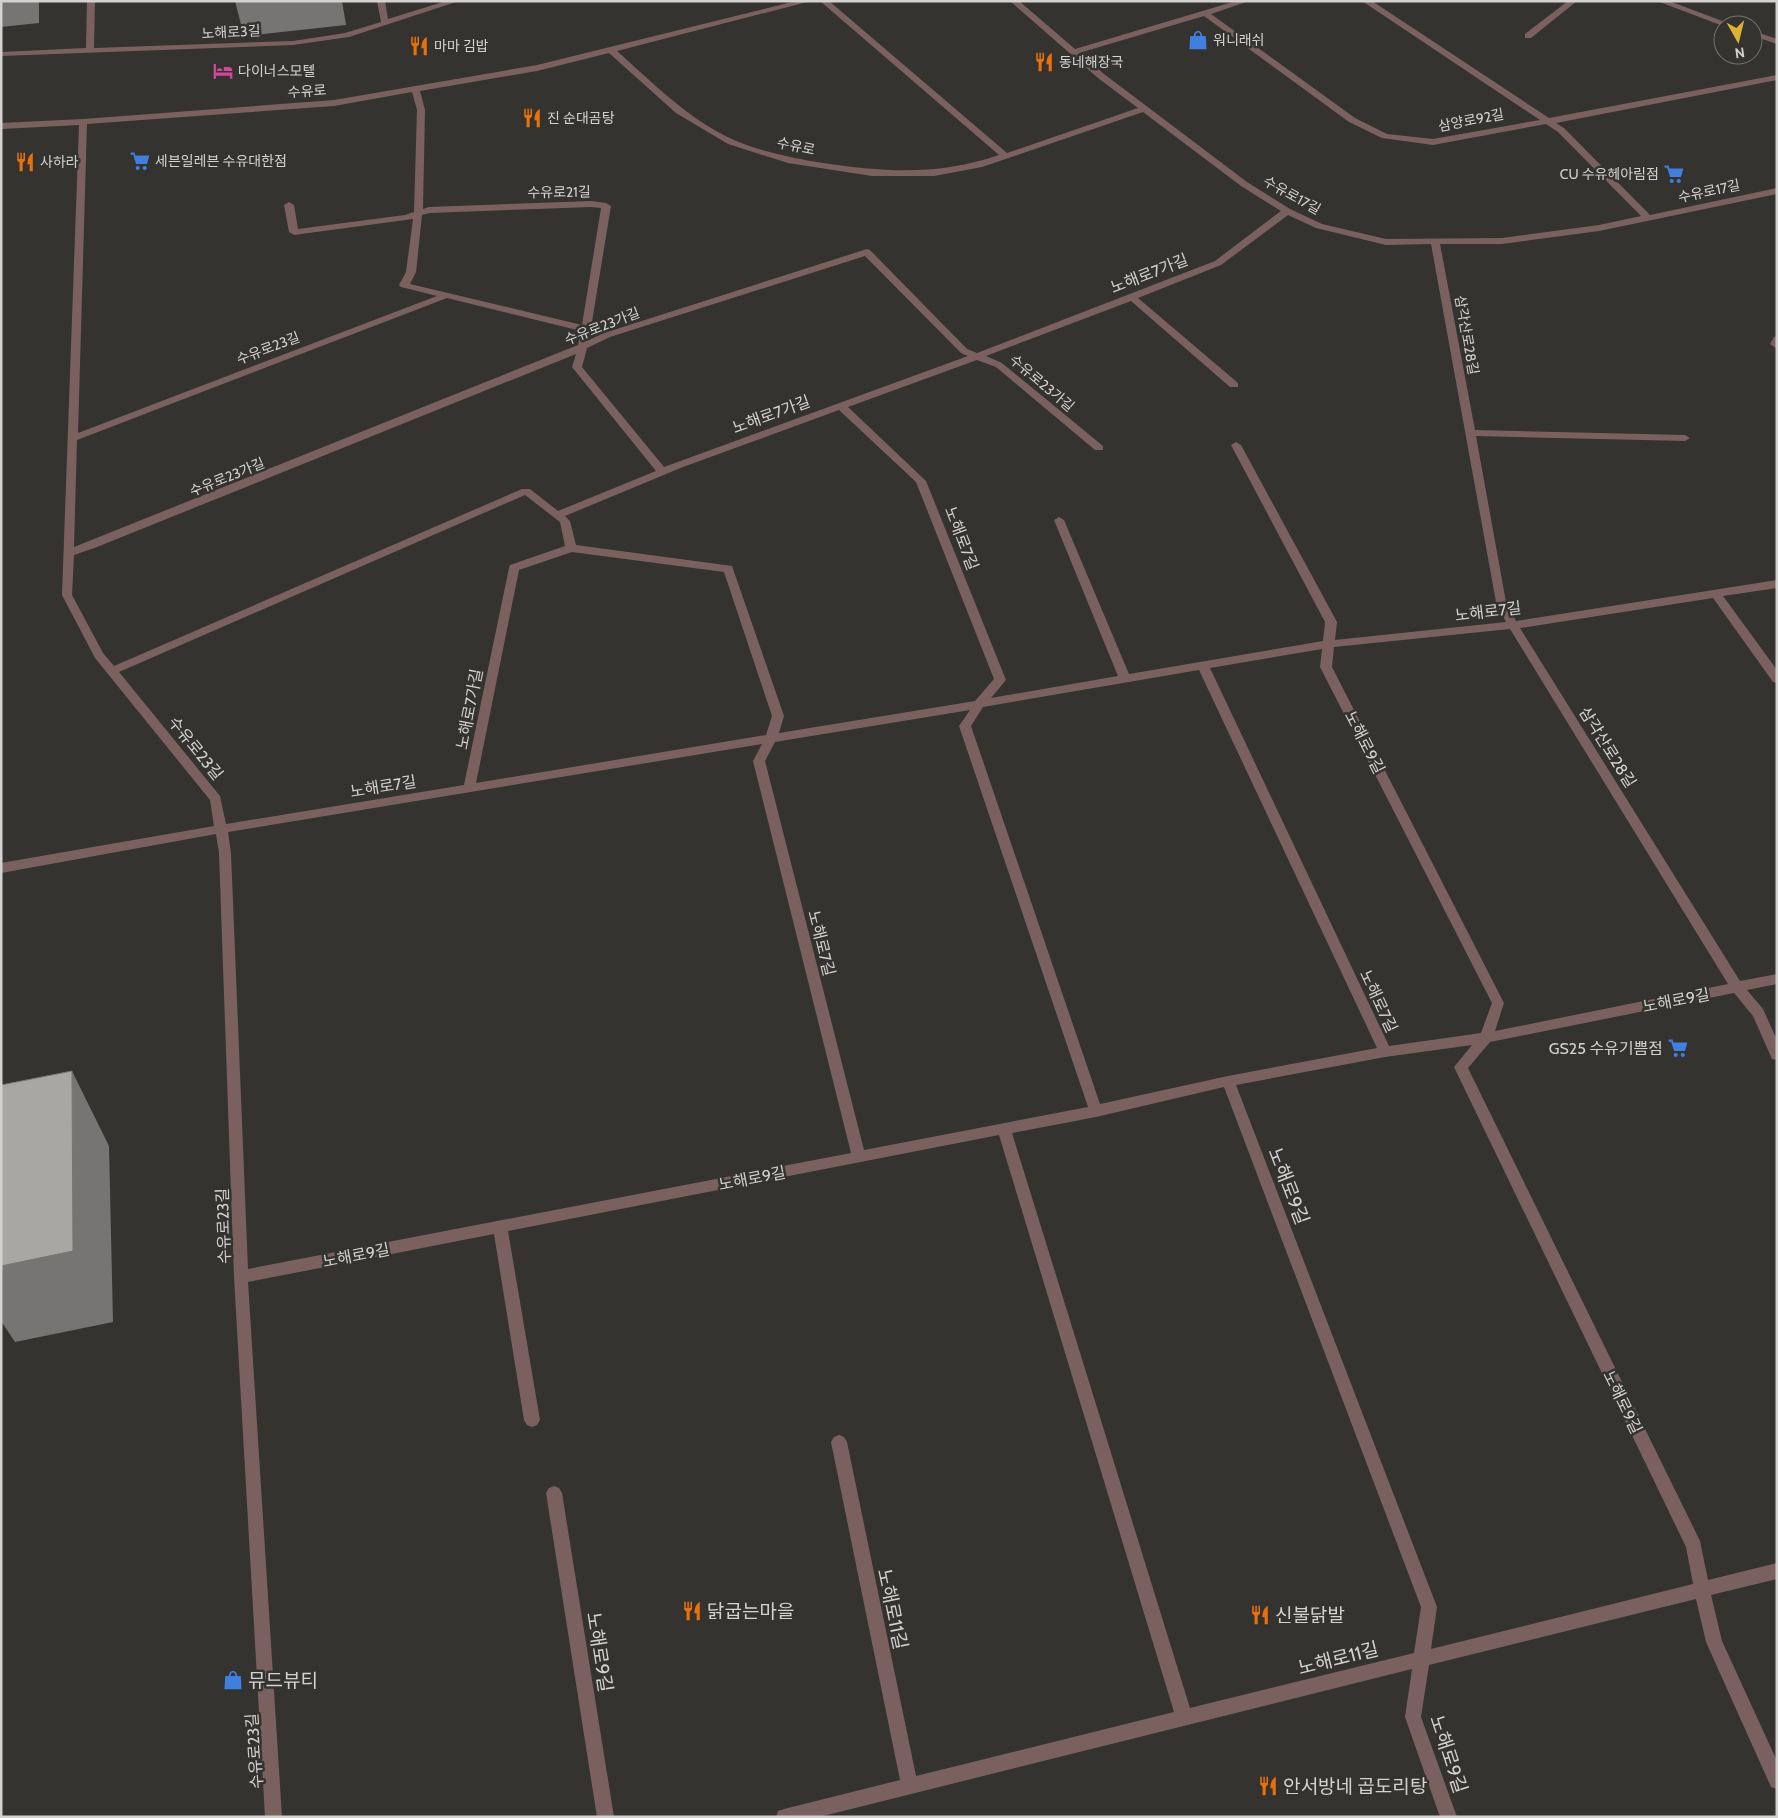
<svg xmlns="http://www.w3.org/2000/svg" width="1778" height="1818" viewBox="0 0 1778 1818" font-family="Cabin,'Noto Sans KR',sans-serif">
<style>
.lines{fill:none;stroke-linecap:round;stroke-linejoin:round}
.minor{fill:#7a6160;fill-rule:evenodd}
.shaded-wall{fill:#767573}
.building{fill:#a8a7a4;stroke:#767573}
.labels{text-anchor:middle;stroke-width:5;stroke-linejoin:round;paint-order:stroke}
.far-street-label{font-size:14px;fill:#d3d2d1;stroke:#343330}
.far-poi-label{font-size:14px;fill:#d3d2d1;stroke:#343330;text-anchor:start}
.street-label{font-size:16px;fill:#d3d2d1;stroke:#343330}
.poi-label{font-size:16px;fill:#d3d2d1;stroke:#343330;text-anchor:end}
.near-street-label{font-size:19px;fill:#d3d2d1;stroke:#343330}
.near-poi-label{font-size:19px;fill:#d3d2d1;stroke:#343330;text-anchor:start}
</style>
<rect width="100%" height="100%" fill="#343330"/>
<g class="lines">
<g class="minor">
<path d="M87,1h8l-1,47 199,-7 52,-8 36,-11 -4,-21h8l3,18 58,-18h13l-110,36 -56,8 -292,11v-4l85,-4z"/>
<path d="M796,1h15l-194,50c36,32 72,69 117,89 28,12 59,18 89,23 62,9 115,13 176,-8l-179,-154h9l178,152 131,-45 -40,-30 -88,-77h9l56,48 161,-48h13l-38,13 144,104 32,16 46,5 107,-19 -178,-119h10l177,117 228,-43v5l-221,43 8,5 86,87 127,-27v6l-178,37 -97,13h-62l35,186 210,5 5,3 -5,3 -209,-5 30,166 10,19 261,-41v8l-54,8 54,74v13l-4,-1 -60,-84 -193,30 220,353 37,-7v10l-30,6 16,19 14,31v20l-5,-1 -19,-43 -19,-23 -244,49 -22,26 232,473 8,39 69,-17v16l-66,16 11,46 55,120v28l-6,-2 -65,-145 -10,-43 -267,66 -8,52 36,100h-17l-35,-100 7,-48 -593,148h-43l2,-6 6,-2 116,-29 -69,-338 3,-5 5,-2 5,2 3,5 69,334 258,-64 -175,-577 -491,96 32,189 -3,5 -5,2 -5,-2 -3,-5 -30,-186 -246,48 34,535h-17l-31,-540 -15,-424 -3,-19 -215,39v-10l213,-37 -4,-26 -115,-142 -33,-63 17,-470 -78,4v-6l82,-4 251,-19 203,-35zM1204,16l145,106 33,16 51,7 113,-21 12,8 83,84 -42,9 -97,13 -116,1 -64,-15 -32,-15 -43,-27 -143,-108 -25,-21zM609,53l67,60 52,31 60,19 84,13h62l48,-9 161,-55 98,74 40,25 -66,50 -238,92 -10,-4 -97,-99 -3,-1 -263,84 -15,7 22,-134 -5,-3 -15,-2 -162,6 -6,2 2,-99 -5,-19 117,-20zM412,92l5,18 -3,102 -9,3 -107,14 -4,-24 -5,-3 -5,3 5,27 5,3 119,-16 -7,53 -7,13 2,2 36,9 -359,137 9,-309 247,-18zM591,207l10,1 -19,117 -172,-41 6,-12 6,-57 8,-2zM1288,215l28,13 70,17 45,-1 65,358 10,20 -171,18 2,-18 -96,-177 -5,-3 -5,3 94,177 -2,19 -194,33 -65,-154 -5,-3 -5,3 64,156 -127,22 15,-18 -80,-199 -78,-74 129,-47 19,7 99,83h8v-4l-101,-83 -16,-7 145,-55 99,86h8v-4l-100,-85 83,-33zM865,256l96,97 7,3 -304,111 -82,-100 5,-19 23,-11zM447,298l134,33 -3,14 -504,202 3,-107zM576,354l-4,13 84,104 -98,40 -28,-22h-8l-408,177 -11,-13 -31,-58 2,-40 23,-8zM839,410l77,72 78,197 -19,22 -196,32 5,-17 -52,-150 -156,-21 -6,-24 -5,-5 118,-49zM525,495l35,27 5,24 -55,19 -1,3 -45,217 -238,39 -6,-28 -101,-124zM572,552l152,20 48,144 -6,19 -290,48 43,-213zM1510,629l218,355 -233,47 9,-28 -172,-336 2,-20zM1322,649l-2,18 172,336 -11,30 -92,13 -179,-378zM1199,670l178,378 -149,28 -128,28 -129,-378 12,-19zM970,710l-11,16 129,381 -224,43 -99,-389 10,-19zM762,744l-9,17 98,392 -603,116 -17,-416 -3,-21zM1472,1045l-18,22 232,480 7,37 -262,65 6,-42 -201,-522 149,-28zM1224,1087l197,520 -7,46 -224,55 -178,-575 84,-16z"/>
<path d="M1568,1h9l-46,37h-6v-4z"/>
<path d="M1657,1h12l64,24 -10,1z"/>
<path d="M1753,31l24,8v5l-24,-8z"/>
<path d="M1777,336v13l-7,-5 4,-7z"/>
<path d="M554,1486l5,2 3,5 52,324h-17l-51,-324 3,-5z"/>
</g>
</g>
<g class="shaded-wall">
<path d="M1,1h38v22l-38,4z"/>
<path d="M235,1h107l4,24 -102,11z"/>
<path d="M72,1071l37,75 4,176 -98,20 -14,-21v-55z"/>
</g>
<path class="building" d="M72,1071l1,180 -72,15v-181z"/>
<defs>
<symbol id="shop-bare" viewBox="-9 -9 18 18"><path d="M-5-2.5h2.3a2.7 3.5 0 0 1 5.4 0H5L5.5 6h-11ZM-1.5-2.5h3a1.5 2.3 0 0 0-3 0Z" fill="#3f7fe0" stroke="#343330" stroke-width="2.5" paint-order="stroke"/></symbol>
<symbol id="restaurant-bare" viewBox="-9 -9 18 18"><path d="M-5-6h1v4h1v-4h1v4h1v-4h1v5L-1.5 .5V6h-2V.5L-5-1ZM5-6V6H3V1.5H1.5Q1.5-4 5-6Z" fill="#e8710a" stroke="#343330" stroke-width="2.5" paint-order="stroke"/></symbol>
<symbol id="hotel-bare" viewBox="-9 -9 18 18"><path d="M-6-4.5h1.5V1H6V5H4.5V3h-9V5H-6ZM-4 0a1.8 1.8 0 1 1 3.6 0ZM.5 0V-2.5h3Q6-2.5 6 0Z" fill="#d1479c" stroke="#343330" stroke-width="2.5" paint-order="stroke"/></symbol>
<symbol id="supermarket-bare" viewBox="-9 -9 18 18"><path d="M-6-5.5h2.5l.6 2H6L4.5 2H-2.5L-4.4-4H-6ZM-1.5 3.2a1.3 1.3 0 1 0 .1 0ZM3 3.2a1.3 1.3 0 1 0 .1 0Z" fill="#3f7fe0" stroke="#343330" stroke-width="2.5" paint-order="stroke"/></symbol>
</defs>
<g fill-rule="evenodd">
<use href="#shop-bare" x="1184" y="26" width="28" height="28"/>
<use href="#restaurant-bare" x="405" y="32" width="28" height="28"/>
<use href="#restaurant-bare" x="1030" y="48" width="28" height="28"/>
<use href="#hotel-bare" x="209" y="57" width="28" height="28"/>
<use href="#restaurant-bare" x="518" y="104" width="28" height="28"/>
<use href="#supermarket-bare" x="126" y="147" width="28" height="28"/>
<use href="#restaurant-bare" x="11" y="148" width="28" height="28"/>
<use href="#supermarket-bare" x="1660" y="160" width="28" height="28"/>
<use href="#supermarket-bare" x="1664" y="1034" width="28" height="28"/>
<use href="#restaurant-bare" x="678" y="1597" width="28" height="28"/>
<use href="#restaurant-bare" x="1246" y="1601" width="28" height="28"/>
<use href="#shop-bare" x="219" y="1666" width="28" height="28"/>
<use href="#restaurant-bare" x="1254" y="1772" width="28" height="28"/>
</g>
<g class="labels">
<g class="far-street-label">
<text transform="translate(231 32) rotate(-3)" y="5">노해로3길</text>
<text transform="translate(307 91) rotate(-4)" y="5">수유로</text>
<text transform="translate(1471 120) rotate(-11)" y="5">삼양로92길</text>
<text transform="translate(796 146) rotate(12)" y="5">수유로</text>
<text transform="translate(1709 191) rotate(-12)" y="5">수유로17길</text>
<text transform="translate(559 192) rotate(-1)" y="5">수유로21길</text>
<text transform="translate(1292 195) rotate(29)" y="5">수유로17길</text>
<text transform="translate(602 326) rotate(-21)" y="5">수유로23가길</text>
<text transform="translate(1467 335) rotate(80)" y="5">삼각산로28길</text>
<text transform="translate(268 348) rotate(-21)" y="5">수유로23길</text>
<text transform="translate(1042 383) rotate(40)" y="5">수유로23가길</text>
<text transform="translate(227 477) rotate(-22)" y="5">수유로23가길</text>
</g>
<g class="far-poi-label">
<text x="1213" y="45">워니래쉬</text>
<text x="434" y="51">마마 김밥</text>
<text x="1059" y="67">동네해장국</text>
<text x="238" y="76">다이너스모텔</text>
<text x="547" y="123">진 순대곰탕</text>
<text x="155" y="166">세븐일레븐 수유대한점</text>
<text x="40" y="167">사하라</text>
<text x="1659" y="179" text-anchor="end">CU 수유헤아림점</text>
</g>
<g class="street-label">
<text transform="translate(1149 273) rotate(-21)" y="6">노해로7가길</text>
<text transform="translate(771 414) rotate(-20)" y="6">노해로7가길</text>
<text transform="translate(962 538) rotate(69)" y="6">노해로7길</text>
<text transform="translate(1488 611) rotate(-7)" y="6">노해로7길</text>
<text transform="translate(469 709) rotate(-79)" y="6">노해로7가길</text>
<text transform="translate(1365 742) rotate(63)" y="6">노해로9길</text>
<text transform="translate(1608 747) rotate(58)" y="6">삼각산로28길</text>
<text transform="translate(196 748) rotate(51)" y="6">수유로23길</text>
<text transform="translate(383 786) rotate(-9)" y="6">노해로7길</text>
<text transform="translate(822 943) rotate(76)" y="6">노해로7길</text>
<text transform="translate(1676 1000) rotate(-11)" y="6">노해로9길</text>
<text transform="translate(1379 1001) rotate(65)" y="6">노해로7길</text>
<text transform="translate(752 1178) rotate(-11)" y="6">노해로9길</text>
<text transform="translate(223 1226) rotate(-92)" y="6">수유로23길</text>
<text transform="translate(356 1255) rotate(-11)" y="6">노해로9길</text>
<text transform="translate(1623 1402) rotate(64)" y="6">노해로9길</text>
<text transform="translate(254 1751) rotate(-94)" y="6">수유로23길</text>
</g>
<g class="poi-label">
<text x="1663" y="1054">GS25 수유기쁨점</text>
</g>
<g class="near-street-label">
<text transform="translate(1289 1186) rotate(69)" y="7">노해로9길</text>
<text transform="translate(893 1609) rotate(78)" y="7">노해로11길</text>
<text transform="translate(600 1652) rotate(81)" y="7">노해로9길</text>
<text transform="translate(1338 1658) rotate(-14)" y="7">노해로11길</text>
<text transform="translate(1449 1754) rotate(72)" y="7">노해로9길</text>
</g>
<g class="near-poi-label">
<text x="707" y="1618">닭굽는마을</text>
<text x="1275" y="1622">신불닭발</text>
<text x="248" y="1687">뮤드뷰티</text>
<text x="1283" y="1793">안서방네 곱도리탕</text>
</g>
</g>
<rect width="1778" height="1818" fill="none" stroke="#d3d2d1" stroke-width="5"/>
<g transform="translate(1738 40) rotate(172)"><circle r="24" fill="#343330" stroke="#747370"/>
<path d="M0-4L9 19L0 12L-9 19Z" fill="#dcb233"/>
<text y="-8" font-size="14" font-weight="bold" text-anchor="middle" fill="#d3d2d1">N</text>
</g>
</svg>
